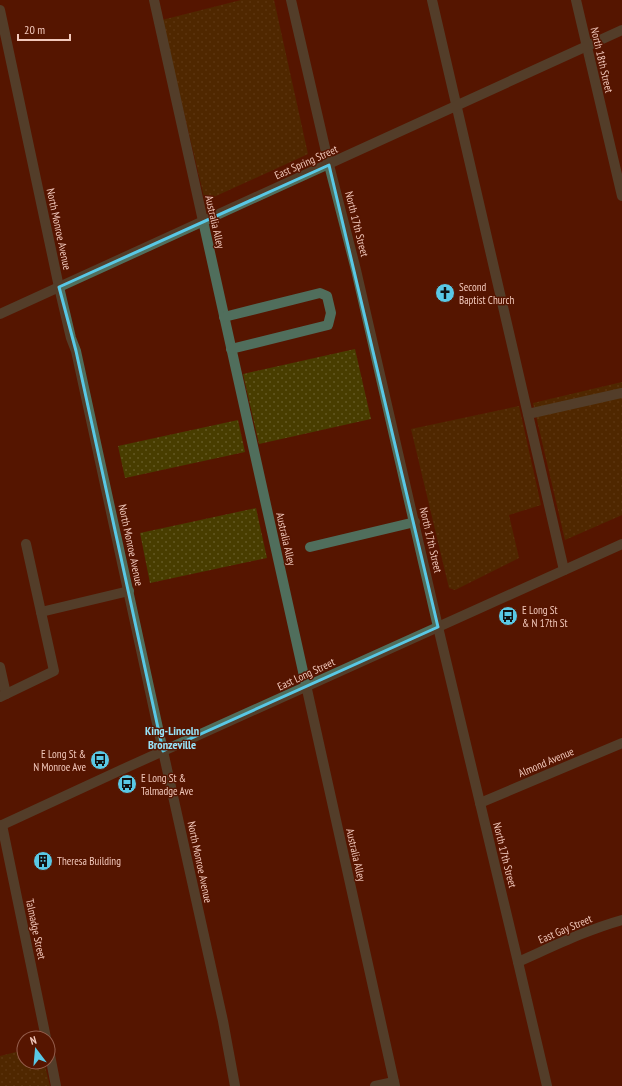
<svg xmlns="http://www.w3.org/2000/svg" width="622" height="1086" viewBox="0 0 622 1086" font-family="'PT Sans Narrow',sans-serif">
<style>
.grass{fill:url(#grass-dots)}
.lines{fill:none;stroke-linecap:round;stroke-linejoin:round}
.minor{stroke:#506e5c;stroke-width:10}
.marked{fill:none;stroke:#59c8e5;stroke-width:3;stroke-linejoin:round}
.labels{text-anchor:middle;stroke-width:3;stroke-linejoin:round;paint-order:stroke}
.street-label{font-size:11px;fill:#f2c9bc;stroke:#561500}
.poi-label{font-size:11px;fill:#f2c9bc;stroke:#561500;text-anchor:start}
.neighbourhood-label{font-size:12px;font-weight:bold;fill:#97e3f8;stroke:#561500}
</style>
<defs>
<pattern id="grass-dots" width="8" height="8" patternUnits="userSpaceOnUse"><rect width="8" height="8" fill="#483d00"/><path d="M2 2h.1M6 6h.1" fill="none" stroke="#635823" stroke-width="1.8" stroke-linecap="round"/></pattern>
</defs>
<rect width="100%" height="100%" fill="#561500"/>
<g class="grass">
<path d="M241,0h33l34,154 -103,47 -43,-181z"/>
<path d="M355,349l16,70 -112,25 -16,-70z"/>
<path d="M622,382v133l-57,25 -32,-137z"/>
<path d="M519,406l22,99 -32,10 10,43 -64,32 -6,-2 -38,-159z"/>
<path d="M238,420l7,32 -120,26 -7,-32z"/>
<path d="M256,508l11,50 -117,25 -10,-50z"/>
<path d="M24,1050v12h20l6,24h-50v-30z"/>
</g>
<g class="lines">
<g class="minor">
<path d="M154,0l241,1086"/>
<path d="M291,0l38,165 27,105 82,357 80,335 29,124"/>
<path d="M432,0l132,570"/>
<path d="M576,0l46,196"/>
<path d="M0,10l59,277 12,51 5,13 87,400 60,270 12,65"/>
<path d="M0,314l622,-284"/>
<path d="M224,317l96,-24 7,3 4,17 -3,12 -97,24"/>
<path d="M528,414l94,-21"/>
<path d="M310,547l105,-25"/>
<path d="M41,612l88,-21"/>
<path d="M0,667l6,27"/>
<path d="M0,697l54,-26 -28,-127"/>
<path d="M480,803l142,-60"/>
<path d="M2,825l44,213"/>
<path d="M0,826l121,-56 501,-226"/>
<path d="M518,962c34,-15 68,-32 104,-42"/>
<path d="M48,1045l8,41"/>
<path d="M375,1086l19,-4"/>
</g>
</g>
<path d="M0 0H622V1086H0ZM329,165l109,462 -275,124 -87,-400 -17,-64z" fill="#561500" fill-opacity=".55" fill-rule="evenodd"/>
<path class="marked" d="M329,165l109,462 -275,124 -87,-400 -17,-64z"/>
<defs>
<symbol id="church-disc" viewBox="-11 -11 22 22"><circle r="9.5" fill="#59c8e5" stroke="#561500"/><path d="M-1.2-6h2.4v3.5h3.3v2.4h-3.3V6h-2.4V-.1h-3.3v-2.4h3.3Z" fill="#111"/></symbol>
<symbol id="bus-disc" viewBox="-11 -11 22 22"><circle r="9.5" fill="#59c8e5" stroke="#561500"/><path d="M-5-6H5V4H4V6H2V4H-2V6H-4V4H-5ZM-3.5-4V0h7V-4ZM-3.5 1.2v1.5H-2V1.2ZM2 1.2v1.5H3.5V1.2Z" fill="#111"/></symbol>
<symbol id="building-disc" viewBox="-11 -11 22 22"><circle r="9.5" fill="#59c8e5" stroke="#561500"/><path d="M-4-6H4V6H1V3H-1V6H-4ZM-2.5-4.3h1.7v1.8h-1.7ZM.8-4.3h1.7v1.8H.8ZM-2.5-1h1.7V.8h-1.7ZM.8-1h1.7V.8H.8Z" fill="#111"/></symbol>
</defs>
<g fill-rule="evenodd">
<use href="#church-disc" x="434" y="282" width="22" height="22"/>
<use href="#bus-disc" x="497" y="605" width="22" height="22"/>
<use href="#bus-disc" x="89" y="749" width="22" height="22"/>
<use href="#bus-disc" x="116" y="773" width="22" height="22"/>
<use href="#building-disc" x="32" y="850" width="22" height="22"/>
</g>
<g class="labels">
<g class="street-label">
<text transform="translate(602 60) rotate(77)" y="4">North 18th Street</text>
<text transform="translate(306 162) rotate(-24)" y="4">East Spring Street</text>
<text transform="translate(215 222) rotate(77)" y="4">Australia Alley</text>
<text transform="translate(357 224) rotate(76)" y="4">North 17th Street</text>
<text transform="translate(59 229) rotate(78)" y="4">North Monroe Avenue</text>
<text transform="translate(286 539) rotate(77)" y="4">Australia Alley</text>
<text transform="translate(431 540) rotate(77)" y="4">North 17th Street</text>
<text transform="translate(131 545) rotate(78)" y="4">North Monroe Avenue</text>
<text transform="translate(306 674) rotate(-25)" y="4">East Long Street</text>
<text transform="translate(546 762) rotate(-23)" y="4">Almond Avenue</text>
<text transform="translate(356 855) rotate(77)" y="4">Australia Alley</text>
<text transform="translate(505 855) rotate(76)" y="4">North 17th Street</text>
<text transform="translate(200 862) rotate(78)" y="4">North Monroe Avenue</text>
<text transform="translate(36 929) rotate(78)" y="4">Talmadge Street</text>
<text transform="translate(565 929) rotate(-23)" y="4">East Gay Street</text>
</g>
<g class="poi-label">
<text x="459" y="291">Second<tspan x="459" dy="13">Baptist Church</tspan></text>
<text x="522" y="614">E Long St<tspan x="522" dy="13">&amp; N 17th St</tspan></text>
<text x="86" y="758" text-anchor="end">E Long St &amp;<tspan x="86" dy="13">N Monroe Ave</tspan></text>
<text x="141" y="782">E Long St &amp;<tspan x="141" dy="13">Talmadge Ave</tspan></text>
<text x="57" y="865">Theresa Building</text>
</g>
<g class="neighbourhood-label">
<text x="172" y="735">King-Lincoln<tspan x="172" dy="14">Bronzeville</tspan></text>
</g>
</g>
<g transform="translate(36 1050) rotate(344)"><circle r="19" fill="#561500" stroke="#945d4b"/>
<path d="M0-3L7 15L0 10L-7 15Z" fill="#59c8e5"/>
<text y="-6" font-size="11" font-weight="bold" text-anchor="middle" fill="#f2c9bc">N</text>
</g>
<path d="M18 34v6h52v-6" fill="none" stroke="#f2c9bc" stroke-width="2"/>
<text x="24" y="34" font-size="12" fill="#f2c9bc" stroke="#561500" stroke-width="3" paint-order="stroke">20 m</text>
</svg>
